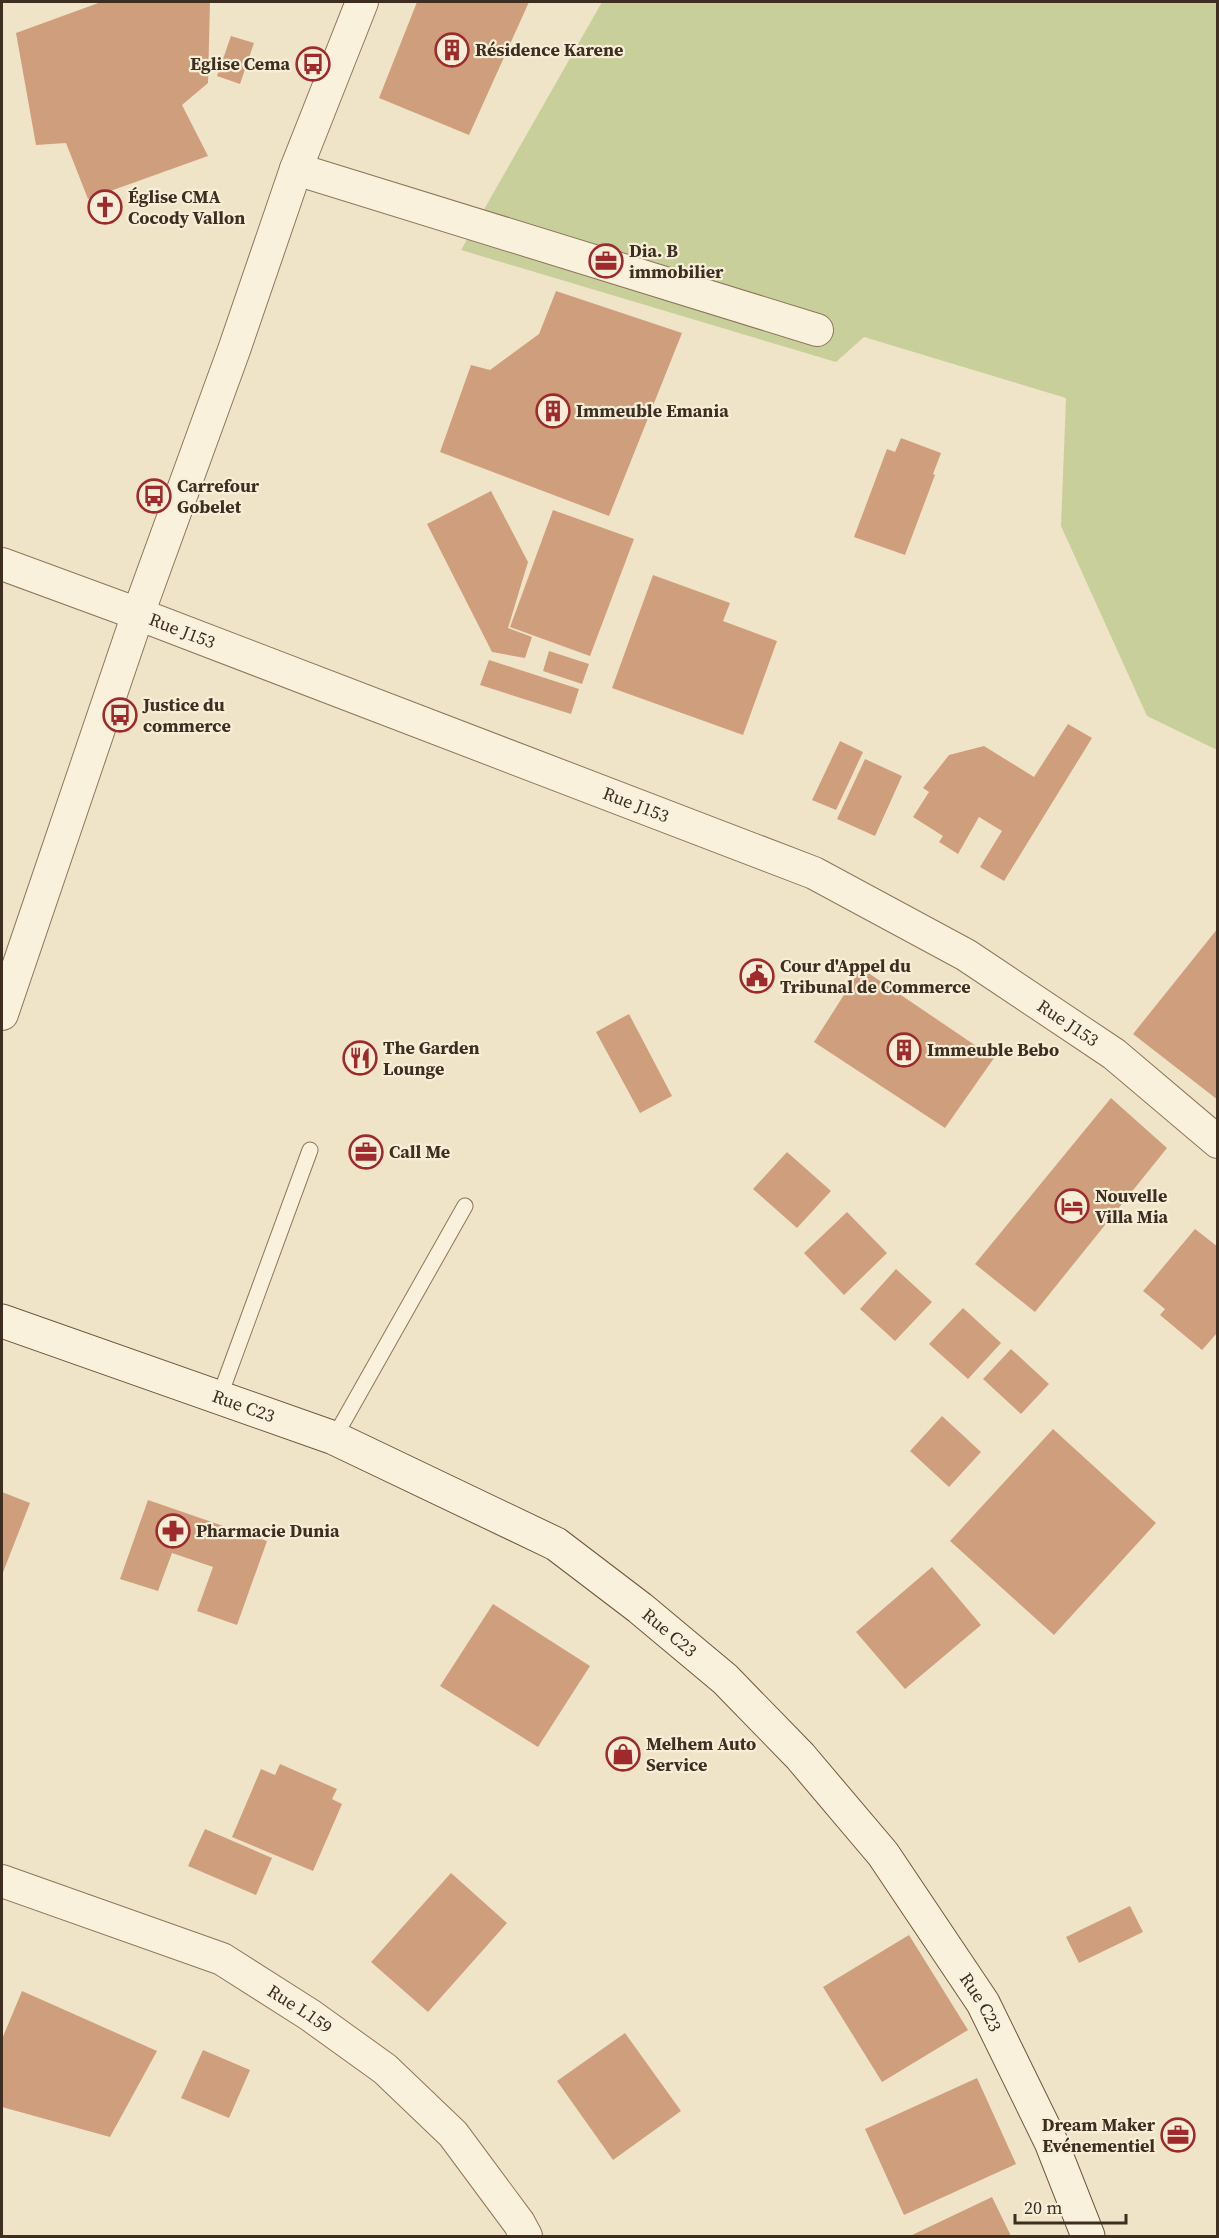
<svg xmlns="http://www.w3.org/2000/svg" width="1219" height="2238" viewBox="0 0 1219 2238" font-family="'Source Serif 4',serif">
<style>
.green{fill:#c9cf9b}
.building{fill:#cf9f7d}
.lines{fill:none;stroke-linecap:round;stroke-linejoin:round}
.lane-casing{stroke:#8d765c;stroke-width:17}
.street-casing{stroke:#8d765c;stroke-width:34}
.secondary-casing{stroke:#6f573f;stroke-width:35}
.lane{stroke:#faf1dc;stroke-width:15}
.street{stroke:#faf1dc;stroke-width:32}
.secondary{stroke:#faf1dc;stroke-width:33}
.labels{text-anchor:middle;stroke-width:4.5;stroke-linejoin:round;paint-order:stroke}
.poi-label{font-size:18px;font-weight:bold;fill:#3d2e20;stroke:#f7eed8;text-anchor:start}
.street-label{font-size:18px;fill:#3d2e20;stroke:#f7eed8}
</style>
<rect width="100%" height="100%" fill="#f0e4c8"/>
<path class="green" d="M602,2h615v748l-70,-34 -86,-190 5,-128 -202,-61 -28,25 -375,-112z"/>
<g class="building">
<path d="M101,2h109l-2,81 -26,22 26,51 -120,43 -22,-56 -30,2 -20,-112z"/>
<path d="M417,2h112l-60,133 -90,-37z"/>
<path d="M231,36l23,7 -14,41 -23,-8z"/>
<path d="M556,291l126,42 -73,183 -169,-64 31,-87 19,5 49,-36z"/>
<path d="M901,438l40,15 -8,21 2,1 -30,80 -51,-18 33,-88 8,3z"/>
<path d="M491,491l37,71 -20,66 24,9 -7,21 -33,-6 -65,-128z"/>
<path d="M553,510l81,29 -44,117 -80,-29z"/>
<path d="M653,575l77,28 -7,18 54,20 -34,94 -131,-47z"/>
<path d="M549,651l40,13 -7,20 -39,-13z"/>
<path d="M489,660l90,29 -8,25 -91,-29z"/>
<path d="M1068,724l24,14 -88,143 -24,-14 22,-36 -23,-14 -21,37 -19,-12 4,-6 -30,-19 16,-25 -6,-4 26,-33 35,-9 50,31z"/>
<path d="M840,741l23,11 -27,58 -24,-10z"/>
<path d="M865,759l37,17 -27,60 -38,-17z"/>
<path d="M1218,928v172l-85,-66z"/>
<path d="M861,968l133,90 -49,70 -131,-86z"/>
<path d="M629,1014l43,82 -32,17 -44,-81z"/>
<path d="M1111,1098l56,50 -132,164 -60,-48z"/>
<path d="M787,1152l44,39 -34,37 -44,-39z"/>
<path d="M847,1212l40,41 -43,42 -40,-42z"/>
<path d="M1195,1229l23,18v85l-16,18 -42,-35 5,-6 -22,-18z"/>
<path d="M896,1269l36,33 -37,39 -35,-32z"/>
<path d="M963,1308l38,35 -33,36 -39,-35z"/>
<path d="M1011,1349l38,35 -28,30 -38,-35z"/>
<path d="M942,1416l39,36 -32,35 -39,-36z"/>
<path d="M1053,1429l103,94 -102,112 -104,-94z"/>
<path d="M2,1492l28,11 -28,72z"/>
<path d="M148,1500l119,41 -30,84 -40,-14 16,-44 -41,-14 -14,38 -38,-12z"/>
<path d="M932,1567l49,58 -76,64 -49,-57z"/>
<path d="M493,1604l97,62 -52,81 -98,-61z"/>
<path d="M280,1764l57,25 -5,10 10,5 -29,67 -81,-34 29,-68 14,6z"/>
<path d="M205,1829l67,29 -16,37 -68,-29z"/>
<path d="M451,1873l56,50 -79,89 -57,-50z"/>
<path d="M1130,1906l13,26 -64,31 -13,-26z"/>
<path d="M909,1935l59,95 -86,52 -59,-95z"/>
<path d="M22,1991l135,60 -47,86 -108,-30v-68z"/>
<path d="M625,2033l56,78 -68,49 -56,-79z"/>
<path d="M203,2050l47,20 -21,48 -48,-20z"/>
<path d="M977,2078l39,86 -112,51 -39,-86z"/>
<path d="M992,2197l19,39h-101z"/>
</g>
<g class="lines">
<defs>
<g id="lane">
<path d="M219,1398l91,-248"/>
<path d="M334,1438l131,-232"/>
</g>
<g id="street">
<path d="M296,169l521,161"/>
<path id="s1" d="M2,564l136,50 676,259 152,82 148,99 104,88"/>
<path d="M2,1014l136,-400 96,-264 62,-181 66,-167"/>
<path id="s2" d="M2,1881l220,78 88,56 75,54 68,65 66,89 7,13"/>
</g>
<g id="secondary">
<path id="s3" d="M2,1321l332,117 222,106 84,64 85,71 75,77 83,98 100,149 68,139 37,94"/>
</g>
</defs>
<use href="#lane" class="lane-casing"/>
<use href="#street" class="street-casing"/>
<use href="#secondary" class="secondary-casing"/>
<use href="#lane" class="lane"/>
<use href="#street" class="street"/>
<use href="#secondary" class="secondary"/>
</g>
<defs>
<symbol id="building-ring" viewBox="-11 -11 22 22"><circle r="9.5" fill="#f7eed8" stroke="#9e2a2b" stroke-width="1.5"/><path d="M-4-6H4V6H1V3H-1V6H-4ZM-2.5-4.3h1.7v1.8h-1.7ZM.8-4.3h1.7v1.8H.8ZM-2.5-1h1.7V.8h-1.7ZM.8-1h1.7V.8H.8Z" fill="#9e2a2b"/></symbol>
<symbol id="bus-ring" viewBox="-11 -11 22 22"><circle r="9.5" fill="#f7eed8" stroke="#9e2a2b" stroke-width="1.5"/><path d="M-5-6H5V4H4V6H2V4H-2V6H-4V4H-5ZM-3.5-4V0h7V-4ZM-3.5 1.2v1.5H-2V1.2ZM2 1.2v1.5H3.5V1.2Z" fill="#9e2a2b"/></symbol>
<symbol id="church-ring" viewBox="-11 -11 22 22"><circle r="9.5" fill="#f7eed8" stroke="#9e2a2b" stroke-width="1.5"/><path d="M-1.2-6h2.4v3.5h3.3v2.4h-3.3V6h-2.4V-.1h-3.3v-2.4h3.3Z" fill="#9e2a2b"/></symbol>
<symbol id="office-ring" viewBox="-11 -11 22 22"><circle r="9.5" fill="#f7eed8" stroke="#9e2a2b" stroke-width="1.5"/><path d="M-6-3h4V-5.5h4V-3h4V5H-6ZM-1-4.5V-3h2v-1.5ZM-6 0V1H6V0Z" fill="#9e2a2b"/></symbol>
<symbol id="civic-ring" viewBox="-11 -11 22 22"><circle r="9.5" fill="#f7eed8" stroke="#9e2a2b" stroke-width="1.5"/><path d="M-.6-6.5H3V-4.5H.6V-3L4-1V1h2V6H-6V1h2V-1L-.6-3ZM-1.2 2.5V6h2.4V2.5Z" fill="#9e2a2b"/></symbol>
<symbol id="restaurant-ring" viewBox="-11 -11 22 22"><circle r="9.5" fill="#f7eed8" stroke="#9e2a2b" stroke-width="1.5"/><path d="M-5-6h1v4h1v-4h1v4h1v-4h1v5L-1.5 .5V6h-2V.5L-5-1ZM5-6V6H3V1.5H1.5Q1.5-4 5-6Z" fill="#9e2a2b"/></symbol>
<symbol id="hotel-ring" viewBox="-11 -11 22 22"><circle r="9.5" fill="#f7eed8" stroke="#9e2a2b" stroke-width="1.5"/><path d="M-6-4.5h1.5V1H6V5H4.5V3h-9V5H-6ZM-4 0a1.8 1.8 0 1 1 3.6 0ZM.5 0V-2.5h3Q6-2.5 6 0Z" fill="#9e2a2b"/></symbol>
<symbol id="pharmacy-ring" viewBox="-11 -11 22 22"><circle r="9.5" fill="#f7eed8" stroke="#9e2a2b" stroke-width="1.5"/><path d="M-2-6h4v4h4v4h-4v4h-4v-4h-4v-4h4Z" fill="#9e2a2b"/></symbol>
<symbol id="shop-ring" viewBox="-11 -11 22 22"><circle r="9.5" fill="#f7eed8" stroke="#9e2a2b" stroke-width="1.5"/><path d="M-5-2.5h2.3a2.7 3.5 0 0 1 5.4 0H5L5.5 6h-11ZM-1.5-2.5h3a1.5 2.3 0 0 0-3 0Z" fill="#9e2a2b"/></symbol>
</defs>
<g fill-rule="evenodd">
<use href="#building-ring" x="433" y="31" width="38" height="38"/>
<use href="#bus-ring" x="294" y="45" width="38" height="38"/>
<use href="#church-ring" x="86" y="188" width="38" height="38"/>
<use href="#office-ring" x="587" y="242" width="38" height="38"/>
<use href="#building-ring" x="534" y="392" width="38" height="38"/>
<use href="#bus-ring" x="135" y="477" width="38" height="38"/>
<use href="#bus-ring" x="101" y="696" width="38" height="38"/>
<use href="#civic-ring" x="738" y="957" width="38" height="38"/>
<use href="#building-ring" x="885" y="1031" width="38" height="38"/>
<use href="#restaurant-ring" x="341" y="1039" width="38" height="38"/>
<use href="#office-ring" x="347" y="1133" width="38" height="38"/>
<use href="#hotel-ring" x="1053" y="1187" width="38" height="38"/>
<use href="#pharmacy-ring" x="154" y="1512" width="38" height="38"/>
<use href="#shop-ring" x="604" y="1735" width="38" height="38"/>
<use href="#office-ring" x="1159" y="2116" width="38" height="38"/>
</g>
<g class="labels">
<g class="poi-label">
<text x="475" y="56">Résidence Karene</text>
<text x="290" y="70" text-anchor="end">Eglise Cema</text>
<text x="128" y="203">Église CMA<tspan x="128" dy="21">Cocody Vallon</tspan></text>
<text x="629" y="257">Dia. B<tspan x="629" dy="21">immobilier</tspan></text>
<text x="576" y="417">Immeuble Emania</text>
<text x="177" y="492">Carrefour<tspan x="177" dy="21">Gobelet</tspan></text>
<text x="143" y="711">Justice du<tspan x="143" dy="21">commerce</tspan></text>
<text x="780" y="972">Cour d'Appel du<tspan x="780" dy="21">Tribunal de Commerce</tspan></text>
<text x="383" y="1054">The Garden<tspan x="383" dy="21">Lounge</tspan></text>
<text x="927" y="1056">Immeuble Bebo</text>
<text x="389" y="1158">Call Me</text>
<text x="1095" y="1202">Nouvelle<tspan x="1095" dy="21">Villa Mia</tspan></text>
<text x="196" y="1537">Pharmacie Dunia</text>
<text x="646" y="1750">Melhem Auto<tspan x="646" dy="21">Service</tspan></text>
<text x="1155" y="2131" text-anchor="end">Dream Maker<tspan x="1155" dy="21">Evénementiel</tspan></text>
</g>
<g class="street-label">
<text dy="6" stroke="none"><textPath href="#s1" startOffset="192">Rue J153</textPath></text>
<text dy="6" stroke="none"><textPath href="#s1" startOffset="678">Rue J153</textPath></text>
<text dy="6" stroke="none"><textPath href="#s1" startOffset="1164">Rue J153</textPath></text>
<text dy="6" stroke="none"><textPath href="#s3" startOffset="256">Rue C23</textPath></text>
<text dy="6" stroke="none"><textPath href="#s3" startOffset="742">Rue C23</textPath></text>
<text dy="6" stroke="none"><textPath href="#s3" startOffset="1228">Rue C23</textPath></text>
<text dy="6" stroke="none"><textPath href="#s2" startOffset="326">Rue L159</textPath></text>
</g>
</g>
<rect width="1219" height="2238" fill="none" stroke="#3d2e20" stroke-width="6"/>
<path d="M1015 2214v9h111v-9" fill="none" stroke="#3d2e20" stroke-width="3"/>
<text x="1024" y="2214" font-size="18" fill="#3d2e20" stroke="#f7eed8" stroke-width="4.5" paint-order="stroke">20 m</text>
</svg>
